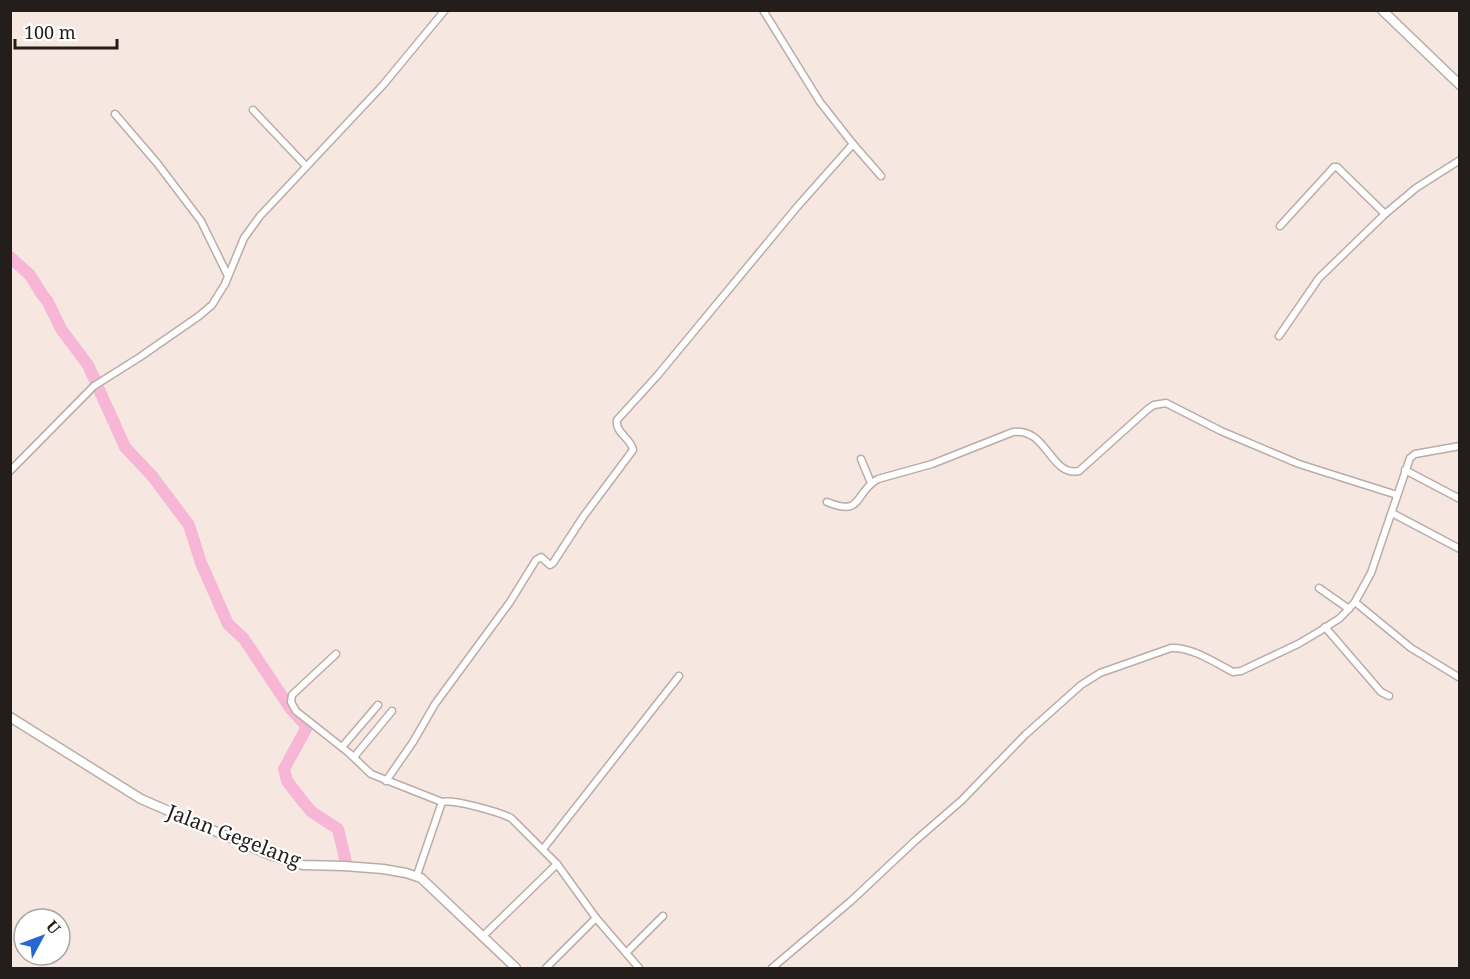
<svg xmlns="http://www.w3.org/2000/svg" width="1470" height="979" viewBox="0 0 1470 979" font-family="'Noto Serif',serif">
<style>
.lines{fill:none;stroke-linecap:round;stroke-linejoin:round}
.river{stroke:#f8b6d7;stroke-width:12}
.street-casing{stroke:#baaca6;stroke-width:9}
.secondary-casing{stroke:#baaca6;stroke-width:11}
.street{stroke:#fff;stroke-width:6}
.secondary{stroke:#fff;stroke-width:8}
.labels{text-anchor:middle;stroke-width:4.5;stroke-linejoin:round;paint-order:stroke}
.street-label{font-size:20px;fill:#231e1b;stroke:#fff}
</style>
<rect width="100%" height="100%" fill="#f6e7e0"/>
<g class="lines">
<path class="river" d="M10,257l20,18 11,18 7,9 13,27 27,36 37,82 28,30 36,48 12,38 27,61 16,15 46,69 17,19 -23,42 3,12 17,22 8,9 26,17 8,33"/>
<defs>
<g id="street">
<path d="M253,110l53,56"/>
<path d="M115,114l42,49 44,58 27,55"/>
<path d="M853,144l28,32"/>
<path d="M1280,226l54,-59h3l48,47"/>
<path d="M1279,336l40,-58 66,-64 31,-26 44,-28"/>
<path d="M861,459l10,24"/>
<path d="M1405,470l55,29"/>
<path d="M10,471l84,-85 46,-29 59,-41 13,-11 13,-21 19,-46 16,-22 123,-131 62,-75"/>
<path d="M827,502c37,15 26,-9 51,-23l54,-15 81,-32c34,-5 37,45 66,39l69,-62 6,-4 12,-2 55,28 78,33 98,31"/>
<path d="M1392,513l68,36"/>
<path d="M1319,588l30,21"/>
<path d="M1355,602l56,46 49,30"/>
<path d="M1325,627l56,65 8,4"/>
<path d="M336,654l-44,41 -1,7 5,9 53,42 22,21 71,28c12,-3 57,10 69,16l46,46 39,54 43,50"/>
<path d="M342,747l36,-42"/>
<path d="M354,757l38,-46"/>
<path d="M386,781l27,-39 22,-38 75,-102 26,-42 5,-3 9,8 3,-2 30,-46 50,-67c-2,-12 -18,-17 -16,-30l40,-44 140,-169 56,-63 -33,-42 -57,-92"/>
<path d="M543,849l136,-173"/>
<path d="M417,875l25,-73"/>
<path d="M482,937l75,-73"/>
<path d="M627,952l36,-36"/>
<path d="M546,968l50,-50"/>
<path d="M772,968l79,-67 65,-61 45,-39 64,-66 56,-50 19,-12 71,-25c21,-1 43,14 62,24l8,-1 57,-27 22,-13 20,-13 15,-16 16,-29 39,-115 5,-4 45,-8"/>
</g>
<g id="secondary">
<path d="M1382,10l78,75"/>
<path d="M10,717l131,82 129,56 33,10 41,1 39,3 23,4 15,5 95,90"/>
</g>
</defs>
<use href="#street" class="street-casing"/>
<use href="#secondary" class="secondary-casing"/>
<use href="#street" class="street"/>
<use href="#secondary" class="secondary"/>
</g>
<g class="labels">
<g class="street-label">
<text transform="translate(234 836) rotate(21)" y="7">Jalan Gegelang</text>
</g>
</g>
<rect width="1470" height="979" fill="none" stroke="#231e1b" stroke-width="24"/>
<g transform="translate(42 937) rotate(49)"><circle r="28" fill="#ffffff" stroke="#a7a5a4" stroke-width="1.5"/>
<path d="M0-4.5L10 22L0 15L-10 22Z" fill="#2667d3"/>
<text y="-9" font-size="16" font-weight="bold" text-anchor="middle" fill="#231e1b">U</text>
</g>
<path d="M15 39v9h102v-9" fill="none" stroke="#231e1b" stroke-width="3"/>
<text x="24" y="39" font-size="18" fill="#231e1b" stroke="#ffffff" stroke-width="4.5" paint-order="stroke">100 m</text>
</svg>
